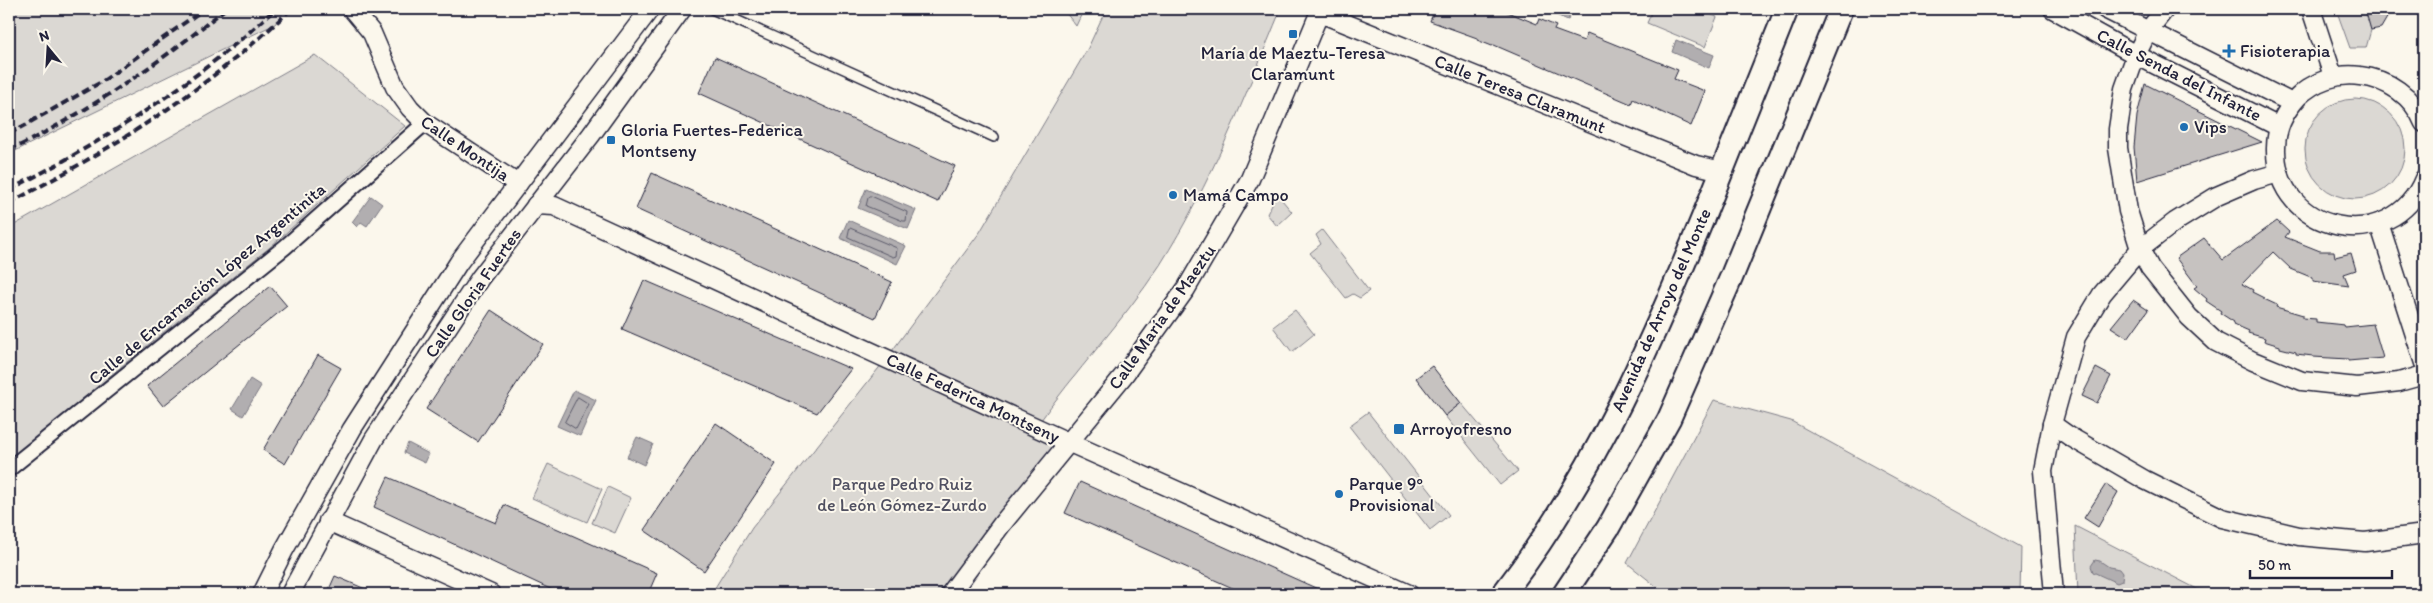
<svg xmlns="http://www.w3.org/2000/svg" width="2433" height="603" viewBox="0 0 2433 603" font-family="Itim,sans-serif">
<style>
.green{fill:#dbd8d3;stroke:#7e7d87}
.water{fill:#b1aeb0;stroke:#787681}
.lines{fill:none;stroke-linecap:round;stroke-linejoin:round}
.shore{stroke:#5b5a6a;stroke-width:1}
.building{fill:#c6c2c0;stroke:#22223b}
.service-casing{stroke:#22223b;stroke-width:12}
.pedestrian-casing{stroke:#22223b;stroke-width:18}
.minor-casing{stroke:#22223b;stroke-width:21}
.tertiary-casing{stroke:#22223b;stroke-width:26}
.service{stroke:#fbf7ec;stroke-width:9}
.pedestrian{stroke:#fbf7ec;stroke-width:14}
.minor{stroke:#fbf7ec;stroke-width:18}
.tertiary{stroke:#fbf7ec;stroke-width:22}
.rail{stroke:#22223b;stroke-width:4;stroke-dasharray:8 4;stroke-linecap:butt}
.poi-dot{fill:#1f6fb2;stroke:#fbf7ec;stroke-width:2}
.labels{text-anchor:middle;stroke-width:4;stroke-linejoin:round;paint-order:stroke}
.poi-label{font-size:18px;fill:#22223b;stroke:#fbf7ec;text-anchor:start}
.street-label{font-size:18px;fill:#22223b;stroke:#fbf7ec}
.park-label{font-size:18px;fill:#505061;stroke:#fbf7ec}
</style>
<rect width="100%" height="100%" fill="#fbf7ec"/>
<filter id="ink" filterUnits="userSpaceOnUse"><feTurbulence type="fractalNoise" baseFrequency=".02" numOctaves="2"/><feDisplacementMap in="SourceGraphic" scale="10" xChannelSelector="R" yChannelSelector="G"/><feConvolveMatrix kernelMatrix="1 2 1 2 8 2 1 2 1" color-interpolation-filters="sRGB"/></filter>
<g filter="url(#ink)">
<g class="green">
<path d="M9,9h277l-11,15 -266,130z"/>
<path d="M1063,9h21l-8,17z"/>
<path d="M1106,9h175c-36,87 -70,175 -121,256 -38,58 -85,106 -124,162l34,16 -120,151h-239l41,-66 134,-169 94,-127 108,-184z"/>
<path d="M1653,9h43l21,8 -12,30 -58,-24z"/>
<path d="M2336,9h29l6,21 -5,18h-16z"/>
<path d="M315,55l90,71 -136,122 -136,109 -124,103v-232z"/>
<circle cx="2355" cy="149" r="50"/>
<path d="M1277,194l15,18 -15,14 -10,-12z"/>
<path d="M1322,230l47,61 -9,7 -7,-4 -7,4 -36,-45 11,-9 -5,-9z"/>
<path d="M1295,310l19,24 -22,18 -19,-25z"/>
<path d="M1714,400l77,21 230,126 -1,47h-354l-39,-31z"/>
<path d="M1461,403l57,68 -18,14 -55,-69z"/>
<path d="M1368,412l81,103 -19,15 -81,-104z"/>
<path d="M548,464l54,25 -15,33 -55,-24z"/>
<path d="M608,487l23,11 -16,35 -23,-10z"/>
<path d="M2075,526l122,63 29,5h-148z"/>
</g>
<g class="water">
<path d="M1541,9h32l-5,11z"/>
<path d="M1676,40l38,15 -5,13 -37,-16z"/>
<path d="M866,189l50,21 -8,19 -50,-21z"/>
<path d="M371,196l11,8 -15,22 -6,-4 -4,5 -5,-5z"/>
<path d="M848,220l58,26 -9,18 -57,-26z"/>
<path d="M250,379l11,7 -18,30 -11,-7z"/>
<path d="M574,390l22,10 -16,36 -23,-10z"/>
<path d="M637,437l16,7 -9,21 -17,-8z"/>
<path d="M408,443l21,11 -4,9 -21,-10z"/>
<path d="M2095,560l5,1 9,6 11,2 3,4 -1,8 -5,2 -24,-11 -2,-6z"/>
</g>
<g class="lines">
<g class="shore">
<path d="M871,196l36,16 -1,9h-3l-37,-15 2,-8z"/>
<path d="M850,228l47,20 -1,8 -3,1 -45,-20z"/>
<path d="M578,397l11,7 -13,25 -11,-7z"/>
</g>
</g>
<g class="building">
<path d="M1435,9h65l37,15 2,-5 17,7 -2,4 30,11 3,-8 91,37 -4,9 31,12 -14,35 -58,-27 -2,5 -137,-59 -2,1 -15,-6v-2l-47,-17z"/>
<path d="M2365,9h27l-11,19 -10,2z"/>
<path d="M715,57l240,109 -17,36 -239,-109z"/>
<path d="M2145,84l117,58 -125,39 -3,-34 3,-31z"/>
<path d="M652,173l240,109 -17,36 -239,-109z"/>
<path d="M2277,221l12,11 -4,5 35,14h14l1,6 16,-4 5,17 -12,4 5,12 -36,-5v-3l-22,-9 -18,-17 -31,32 11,6 -1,2 12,6v1l13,6 -1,2 27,8v3l13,1v3l28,3 1,2 28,-3 10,34 -35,3v-2l-35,-2v-1l-17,-2v-2l-16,-4v-2l-16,-5 1,-3 -17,-5 1,-2 -16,-7 1,-2 -14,-9 1,-2 -15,-10 1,-2 -13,-11 3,-2 -21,-28 28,-20 19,22z"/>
<path d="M644,280l207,89 -34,44 -195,-84z"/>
<path d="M270,286l17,20 -124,100 -16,-20z"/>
<path d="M2133,300l15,10 -20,28 -17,-11z"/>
<path d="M491,310l52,34 -65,98 -52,-33z"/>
<path d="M318,355l23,13 -56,96 -22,-14z"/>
<path d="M1432,366l29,37 -16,13 -29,-38z"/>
<path d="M2096,368l15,8 -14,27 -15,-7z"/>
<path d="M716,423l60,41 -72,107 -60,-41z"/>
<path d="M388,477l108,46 8,-18 153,68 -9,21h-87l-187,-87z"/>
<path d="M1080,482l249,112h-83l-181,-81z"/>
<path d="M2106,484l12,8 -20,35 -14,-9z"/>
<path d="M335,576l42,18h-50z"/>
</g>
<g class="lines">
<defs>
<path id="service" d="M712,9l282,128"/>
<path id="pedestrian" d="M9,469l276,-222 140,-124"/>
<g id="minor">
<path d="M352,9l20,24 23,54 15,21 15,15 93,61"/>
<path d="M2053,9l83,46 143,72"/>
<path d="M2105,9l187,94"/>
<path d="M2165,9l-17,22 -12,24 -12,34 -6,40v19l10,63 12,38 10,19 39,49 27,25 37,19 49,20 55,6 42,-5 25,-7"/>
<path d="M2311,9l22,67"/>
<path d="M1320,13l376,152 26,6"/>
<path d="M2424,123c-11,-27 -36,-44 -64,-47 -23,-3 -46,5 -62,21 -13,14 -22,32 -22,51 -2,86 116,110 148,31"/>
<path d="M536,205l18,1 516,237 339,151"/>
<path d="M2379,223l45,140"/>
<path d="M2052,424l17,12 76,44 77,38 77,18 66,6 59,-8"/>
<path d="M328,521l163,73"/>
<path d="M262,594l22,-44 68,-121 107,-167 191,-253"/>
<path d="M290,594l84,-155 106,-161 111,-143 91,-126"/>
<path d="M950,594l52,-70 122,-149 62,-86 64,-110 71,-170"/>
<path d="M2054,594l-11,-123 9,-47 24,-87 26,-43 38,-45 35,-27 42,-26 37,-16 25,-7"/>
</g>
<g id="tertiary">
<path d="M1503,594c92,-119 152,-258 208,-396 25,-63 51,-126 76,-189"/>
<path d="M1564,594l44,-66 61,-109 62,-141 110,-269"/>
</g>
</defs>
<use href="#service" class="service-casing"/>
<use href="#pedestrian" class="pedestrian-casing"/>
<use href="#minor" class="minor-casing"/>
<use href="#tertiary" class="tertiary-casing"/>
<use href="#service" class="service"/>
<use href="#pedestrian" class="pedestrian"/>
<use href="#minor" class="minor"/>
<use href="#tertiary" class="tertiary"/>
<g class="rail">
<path d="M9,134l94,-53 101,-72"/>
<path d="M9,151c77,-38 150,-87 216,-142"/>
<path d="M9,190c96,-49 187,-107 266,-181"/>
<path d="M9,203c102,-53 199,-114 282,-194"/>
</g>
</g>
</g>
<g class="poi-dot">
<rect x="1288" y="29" width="10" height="10" rx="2.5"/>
<path d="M2226.5 43.5h5v5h5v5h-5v5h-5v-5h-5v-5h5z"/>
<circle cx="2184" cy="127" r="5"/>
<rect x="606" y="135" width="10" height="10" rx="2.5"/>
<circle cx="1173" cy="195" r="5"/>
<rect x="1393" y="423" width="12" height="12" rx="2.5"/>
<circle cx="1339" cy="494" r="5"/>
</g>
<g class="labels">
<g class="poi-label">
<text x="2240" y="57">Fisioterapia</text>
<text x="1293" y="59" text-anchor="middle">María de Maeztu-Teresa<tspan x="1293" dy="21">Claramunt</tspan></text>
<text x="2194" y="133">Vips</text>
<text x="621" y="136">Gloria Fuertes-Federica<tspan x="621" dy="21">Montseny</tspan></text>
<text x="1183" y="201">Mamá Campo</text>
<text x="1410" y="435">Arroyofresno</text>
<text x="1349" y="490">Parque 9º<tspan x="1349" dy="21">Provisional</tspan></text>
</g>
<g class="street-label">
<text transform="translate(2179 75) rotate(27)" y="6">Calle Senda del Infante</text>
<text transform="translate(1520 94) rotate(22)" y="6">Calle Teresa Claramunt</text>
<text transform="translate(465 148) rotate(34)" y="6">Calle Montija</text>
<text transform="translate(207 284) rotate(-40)" y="6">Calle de Encarnación López Argentinita</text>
<text transform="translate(473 293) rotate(-55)" y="6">Calle Gloria Fuertes</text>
<text transform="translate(1661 310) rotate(-66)" y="6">Avenida de Arroyo del Monte</text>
<text transform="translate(1162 317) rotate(-55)" y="6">Calle María de Maeztu</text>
<text transform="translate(973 398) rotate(25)" y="6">Calle Federica Montseny</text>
</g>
<g class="park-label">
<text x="902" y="490">Parque Pedro Ruiz<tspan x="902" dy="21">de León Gómez-Zurdo</tspan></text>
</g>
</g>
<rect width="2433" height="603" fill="none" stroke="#fbf7ec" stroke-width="30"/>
<rect x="15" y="15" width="2403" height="573" fill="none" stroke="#22223b" stroke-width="2" filter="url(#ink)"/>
<g transform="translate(48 48) rotate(342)" stroke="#fbf7ec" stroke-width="4" paint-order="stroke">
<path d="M0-4L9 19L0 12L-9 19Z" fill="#22223b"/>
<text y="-8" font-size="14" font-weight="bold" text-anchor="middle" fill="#22223b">N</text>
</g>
<path d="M2250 570v8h142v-8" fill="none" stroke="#22223b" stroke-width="2.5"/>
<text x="2258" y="570" font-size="15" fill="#22223b" stroke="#fbf7ec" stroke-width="4" paint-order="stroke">50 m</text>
</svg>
